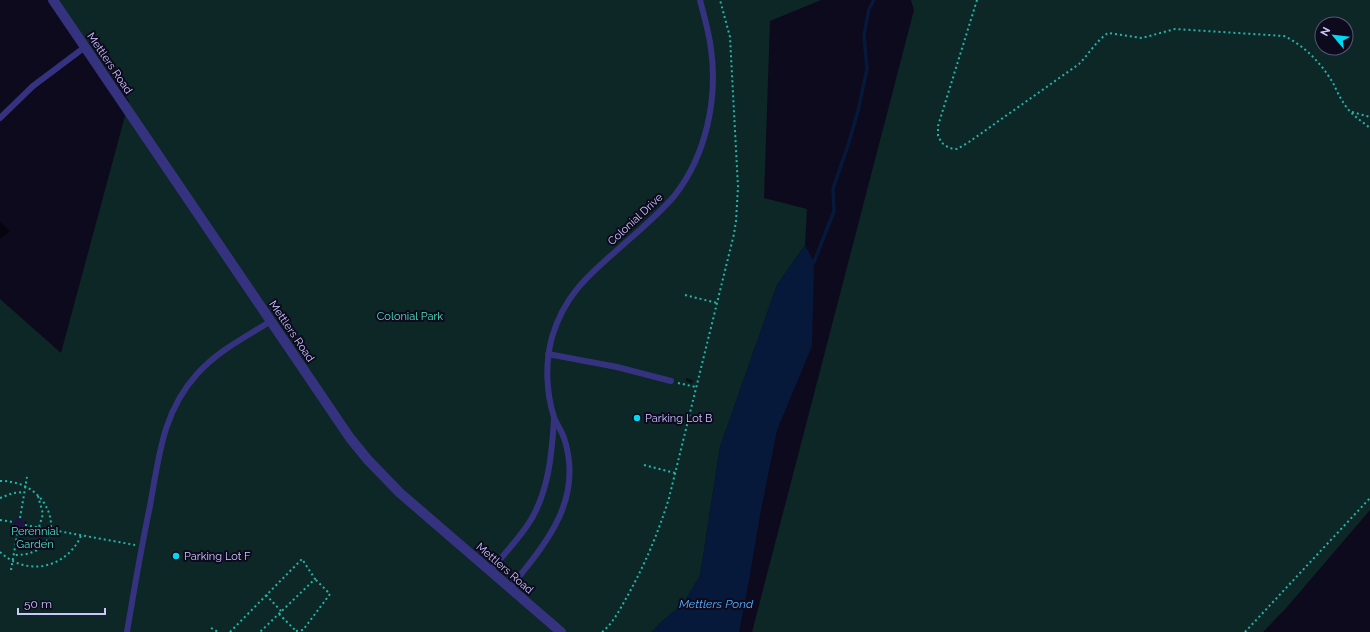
<svg xmlns="http://www.w3.org/2000/svg" width="1370" height="632" viewBox="0 0 1370 632" font-family="Raleway,sans-serif">
<style>
.green{fill:#0d2726;fill-rule:evenodd}
.water{fill:#06193a}
.shadow{fill:#0007}
.lines{fill:none;stroke-linecap:round;stroke-linejoin:round}
.stream{stroke:#06193a;stroke-width:3.5}
.building{fill:#1d153f}
.path{stroke:#25b4ab;stroke-width:2;stroke-dasharray:2 3;stroke-linecap:butt}
.service{stroke:#35327f;stroke-width:6}
.tertiary{stroke:#35327f;stroke-width:10}
.poi-dot{fill:#00d9f1;stroke:#0d0a1d;stroke-width:1.5}
.labels{text-anchor:middle;stroke-width:4;stroke-linejoin:round;paint-order:stroke}
.street-label{font-size:11px;fill:#ccc6ff;stroke:#0d0a1d}
.park-label{font-size:11px;fill:#4ce5bf;stroke:#0d0a1d}
.poi-label{font-size:11px;fill:#ccc6ff;stroke:#0d0a1d;text-anchor:start}
.water-label{font-size:12px;font-style:italic;fill:#54b0ff;stroke:#0d0a1d}
</style>
<rect width="100%" height="100%" fill="#0d0a1d"/>
<g class="green">
<path d="M57,0h764l-51,21 -6,177 43,11 -2,36 -28,40 -57,162 -20,129 -17,28 -23,19 -8,9h-652v-333l61,54 68,-252z"/>
<path d="M911,0h459v510l-83,97 -24,25h-511l162,-622zM1322,24h24v24h-24z"/>
</g>
<path class="water" d="M805,245l9,17 -2,84 -35,84 -16,80 -15,87 -7,35h-87l8,-9 23,-19 17,-28 20,-129 57,-162z"/>
<g class="shadow">
<path d="M0,221l10,10 -9,8 -1,-1z"/>
<path d="M686,378l7,2 -1,4 -6,-3z"/>
<path d="M17,519h3l7,3v4l-2,4h-4l-6,-4 -1,-3z"/>
</g>
<g class="lines">
<path class="stream" d="M814,262l20,-51 -1,-22 16,-47 9,-31 9,-42 -3,-34 5,-26 5,-9"/>
</g>
<circle class="building" cx="19" cy="524" r="6"/>
<g class="lines">
<g class="path">
<path d="M977,0l-39,126v10l4,7 7,5 8,1 12,-7 110,-78c10,-10 17,-23 29,-31l34,5 33,-9 109,7c21,10 37,27 49,47 3,6 6,13 10,19 6,11 17,18 27,26"/>
<path d="M1352,112l18,5"/>
<path d="M685,295l32,8"/>
<path d="M678,383l18,4"/>
<path d="M644,465l31,8"/>
<path d="M0,481c57,-1 73,76 13,74"/>
<path d="M38,496l5,18 -4,13"/>
<path d="M0,498l13,-5 11,-1"/>
<path d="M20,518l7,-41"/>
<path d="M0,520l13,2"/>
<path d="M25,525l110,20"/>
<path d="M0,552c20,19 51,20 71,-1 4,-5 8,-9 10,-16"/>
<path d="M11,570l7,-40"/>
<path d="M266,595l16,17"/>
<path d="M279,614l17,17"/>
<path d="M211,628l7,4"/>
<path d="M296,631l7,-1 27,-36 -15,-15"/>
<path d="M230,632l72,-73 13,20 -55,53"/>
<path d="M602,632c10,-8 16,-19 22,-30 19,-33 34,-68 45,-104l65,-264 2,-13 2,-34 -8,-150 -10,-37"/>
<path d="M1245,632l125,-134"/>
</g>
<g class="service">
<path d="M0,118l33,-32 52,-39"/>
<path d="M548,354l69,13 54,14"/>
<path d="M490,571c14,-17 31,-34 42,-53 17,-30 20,-66 22,-99"/>
<path d="M510,588c35,-44 73,-86 55,-147 -2,-8 -8,-16 -11,-24 -8,-25 -9,-54 -2,-80 13,-44 39,-64 72,-93 18,-16 36,-31 51,-49 31,-40 43,-96 36,-146 -2,-17 -7,-33 -11,-49"/>
<path d="M127,632c7,-42 14,-84 23,-126 9,-49 12,-93 47,-132 22,-24 47,-36 74,-53"/>
</g>
<path class="tertiary" d="M53,0l297,438 18,22 32,33 161,139"/>
</g>
<g class="poi-dot">
<circle cx="637" cy="418" r="4"/>
<circle cx="176" cy="556" r="4"/>
</g>
<g class="labels">
<g class="street-label">
<text transform="translate(110 63) rotate(56)" y="4">Mettlers Road</text>
<text transform="translate(635 219) rotate(-43)" y="4">Colonial Drive</text>
<text transform="translate(292 331) rotate(56)" y="4">Mettlers Road</text>
<text transform="translate(505 568) rotate(41)" y="4">Mettlers Road</text>
</g>
<g class="park-label">
<text x="410" y="320">Colonial Park</text>
<text x="35" y="535">Perennial<tspan x="35" dy="13">Garden</tspan></text>
</g>
<g class="poi-label">
<text x="645" y="422">Parking Lot B</text>
<text x="184" y="560">Parking Lot F</text>
</g>
<g class="water-label">
<text x="716" y="608">Mettlers Pond</text>
</g>
</g>
<g transform="translate(1334 36) rotate(298)"><circle r="19" fill="#0d0a1d" stroke="#595577"/>
<path d="M0-3L7 15L0 10L-7 15Z" fill="#00d9f1"/>
<text y="-6" font-size="11" font-weight="bold" text-anchor="middle" fill="#ccc6ff">N</text>
</g>
<path d="M18 608v6h87v-6" fill="none" stroke="#ccc6ff" stroke-width="2"/>
<text x="24" y="608" font-size="12" fill="#ccc6ff" stroke="#0d0a1d" stroke-width="3" paint-order="stroke">50 m</text>
</svg>
